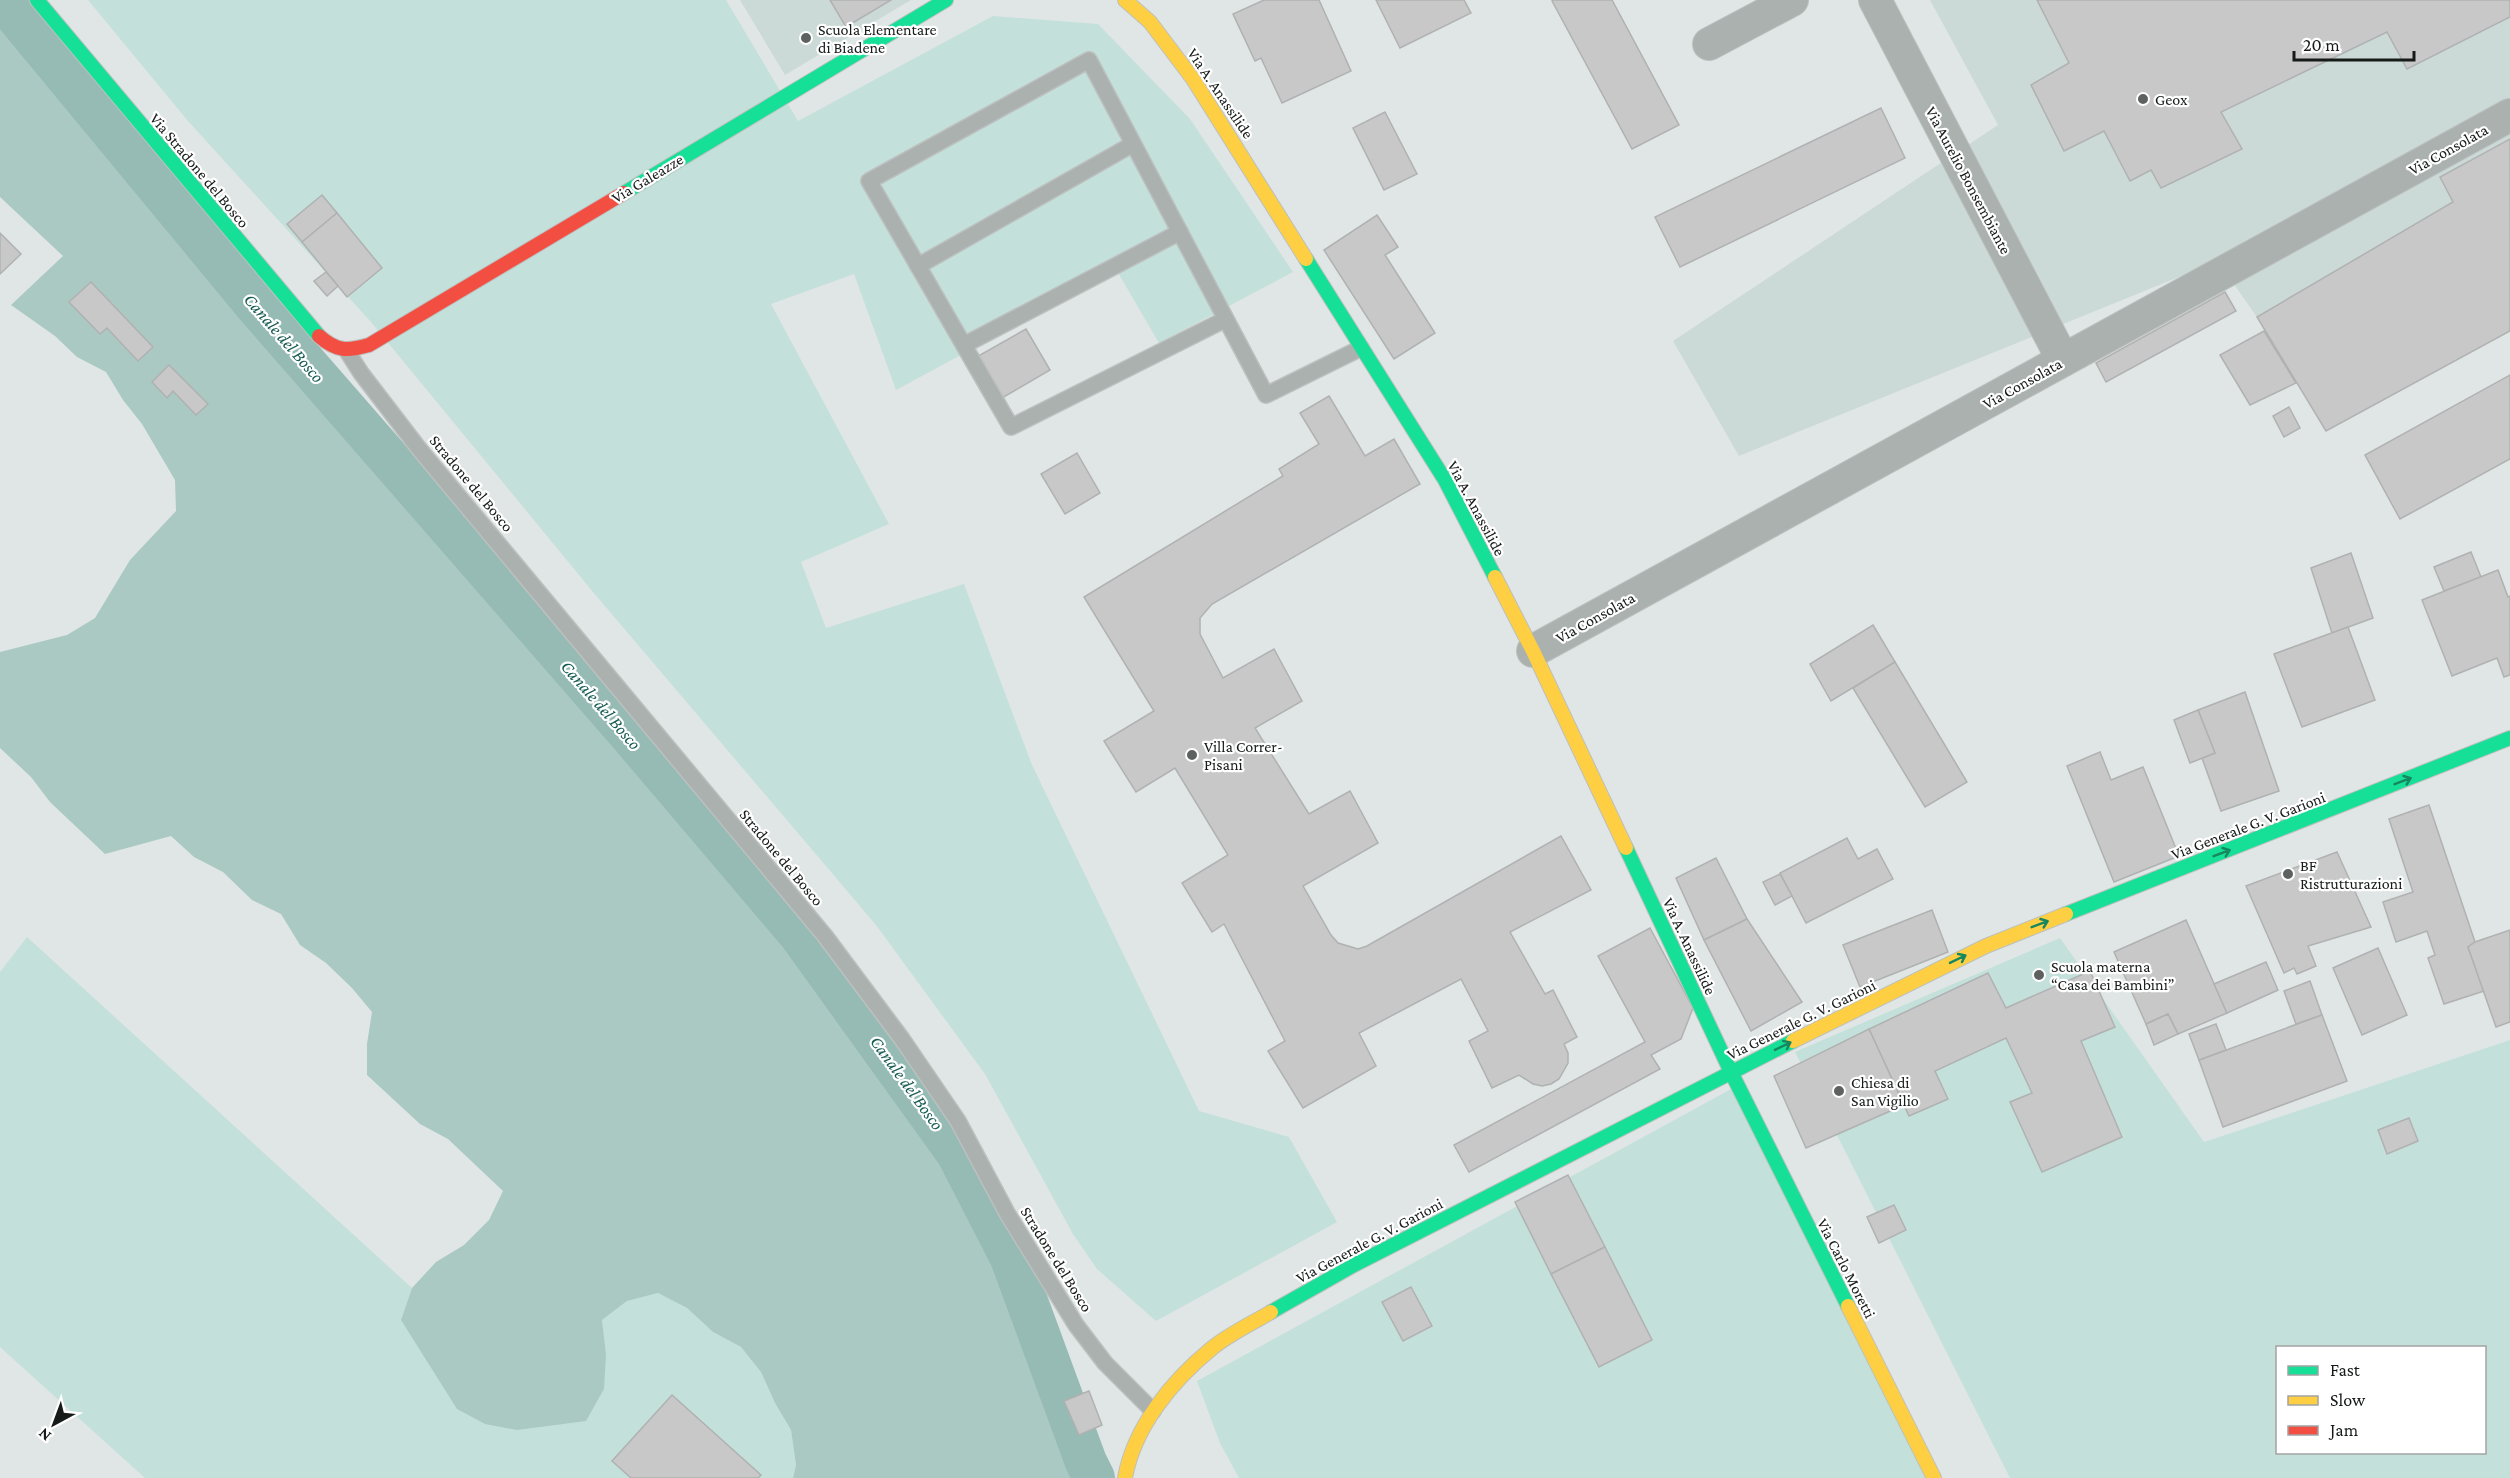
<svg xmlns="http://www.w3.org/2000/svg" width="2510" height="1478" viewBox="0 0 2510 1478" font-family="'Crimson Pro',serif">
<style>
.built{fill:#cbdad7}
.green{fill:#c4e0db;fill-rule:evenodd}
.forest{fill:#aac9c3}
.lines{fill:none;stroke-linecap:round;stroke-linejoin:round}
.canal{stroke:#96bbb4;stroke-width:42}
.building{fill:#c8c8c9;stroke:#b0b1b1;stroke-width:1.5}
.lane-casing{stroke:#bcc0bf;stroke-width:18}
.street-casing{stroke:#bcc0bf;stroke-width:34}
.fast-casing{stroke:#bcc0bf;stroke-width:16}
.slow-casing{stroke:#bcc0bf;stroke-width:16}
.jam-casing{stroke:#bcc0bf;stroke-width:16}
.lane{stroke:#aab1af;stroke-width:15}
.street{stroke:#aab1af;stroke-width:32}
.fast{stroke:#16e098;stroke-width:14}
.slow{stroke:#ffcf43;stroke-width:14}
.jam{stroke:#f24e42;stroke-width:14}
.oneway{stroke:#16875f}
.poi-dot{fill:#5d6160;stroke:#fff;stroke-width:2}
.labels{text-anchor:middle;stroke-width:4.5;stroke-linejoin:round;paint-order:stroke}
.poi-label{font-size:16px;fill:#161a19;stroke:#fff;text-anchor:start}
.street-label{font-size:16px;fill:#161a19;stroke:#fff}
.water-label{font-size:18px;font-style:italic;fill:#165b52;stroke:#fff}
</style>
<rect width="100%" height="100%" fill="#e0e6e5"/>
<g class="built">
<path d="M740,0h171l-126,75z"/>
<path d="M1930,0h580v321l-188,90 -104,-150 -479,195 -66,-115 325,-216z"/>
</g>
<g class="green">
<path d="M88,0h638l72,121 195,-105 105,8 92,95 103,153 -134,71 -42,-72 -221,119 -42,-116 -83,30 118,220 -88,38 25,66 138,-44 68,181 167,346 90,26 48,85 -181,99 -59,-52 -24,-35 -88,-160 -109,-149 -283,-333 -222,-270 -183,-201z"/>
<path d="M27,937l385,351 -11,32 205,34 -4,-34 25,-19 31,-8 29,15 26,24 28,15 20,25 14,31 16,27 5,35 -3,13h-648l-145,-131v-375z"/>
<path d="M2060,938l144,204 306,-102v438h-500l-215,-426zM2278,1348h206v104h-206z"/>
<path d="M1733,1088l197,390h-691l-19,-35 -23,-62z"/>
</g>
<path class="forest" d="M0,0h13l37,49 93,111 183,202 221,269 282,331 106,144 86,159 3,65 7,13 33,96 17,39h-288l3,-13 -5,-35 -16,-27 -14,-31 -20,-25 -28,-15 -26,-24 -29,-15 -31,8 -25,19 4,34 -2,35 -18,32 -69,9 -32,-6 -28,-15 -56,-89 11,-32 24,-26 28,-17 25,-25 14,-29 -55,-52 -28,-15 -53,-49v-31l5,-32 -20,-24 -26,-25 -26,-18 -19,-31 -29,-14 -29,-28 -29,-15 -23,-21 -66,18 -55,-52 -19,-25 -31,-29v-96l67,-17 28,-17 35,-58 46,-49 -1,-31 -33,-56 -19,-24 -17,-28 -29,-15 -22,-21 -44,-31 52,-49 -63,-59z"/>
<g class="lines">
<path class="canal" d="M3,0l254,307 374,429 169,199 157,218 54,105 75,204 8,16"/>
</g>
<g class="building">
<path d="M830,0h61l-45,27z"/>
<path d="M1264,0h55l32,71 -69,32 -21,-45 -6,3 -22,-47z"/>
<path d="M1376,0h88l7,13 -71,35z"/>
<path d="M1553,0h59l67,125 -47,24 -80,-148z"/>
<path d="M2037,0h473v17l-103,52 -20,-37 -166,80 21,37 -81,39 -10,-18 -21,11 -26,-50 -40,20 -33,-66 38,-22z"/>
<path d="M1881,108l24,50 -225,109 -25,-50z"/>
<path d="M1385,112l32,62 -33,16 -31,-62z"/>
<path d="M2510,139v192l-184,100 -69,-114 196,-115 -13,-25z"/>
<path d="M322,195l15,18 -35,29 -15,-18z"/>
<path d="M337,213l45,55 -35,29 -45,-55z"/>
<path d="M1377,215l21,32 -13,8 50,78 -41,26 -70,-109z"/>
<path d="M0,233l21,21 -21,20z"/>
<path d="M326,272l12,14 -11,10 -13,-15z"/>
<path d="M91,282l62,65 -15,14 -31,-33 -7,6 -31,-32z"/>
<path d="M2225,292l11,19 -130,71 -10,-19z"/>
<path d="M1026,329l24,41 -53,31 -24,-42z"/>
<path d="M2264,331l32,52 -46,22 -30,-50z"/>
<path d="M169,365l39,39 -12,11 -23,-24 -6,7 -15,-16z"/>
<path d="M2510,375v84l-110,60 -35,-64z"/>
<path d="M1329,396l36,60 29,-17 26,45 -208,120 -12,14v16l23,44 51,-29 28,52 -47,27 54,86 41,-23 28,52 -75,43 28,49 7,8 20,6 9,-3 194,-110 30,54 -81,42 35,62 8,-4 24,47 -13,7 4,9v10l-9,16 -8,5 -9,2 -9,-2 -14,-9 -27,13 -23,-47 19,-10 -27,-52 -102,54 17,33 -73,42 -35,-57 17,-10 -61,-117 -12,8 -30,-49 46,-28 -53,-87 -39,24 -32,-51 50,-30 -70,-114 199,-121 -4,-7 40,-25 -19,-31z"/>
<path d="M2289,407l11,21 -16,9 -11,-21z"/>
<path d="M1077,453l23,40 -35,21 -24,-40z"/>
<path d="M2471,552l10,25 -37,14 -10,-24z"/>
<path d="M2351,553l22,65 -41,15 -21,-65z"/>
<path d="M2498,570l10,27 2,-1v79l-6,2 -7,-19 -45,18 -30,-76z"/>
<path d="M1873,625l22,37 -64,39 -21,-37z"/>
<path d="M2348,627l27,73 -73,27 -28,-73z"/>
<path d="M1895,662l72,120 -42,25 -72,-119z"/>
<path d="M2245,692l34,99 -58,20 -19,-53 13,-5 -17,-43z"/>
<path d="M2198,710l17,43 -25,10 -16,-43z"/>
<path d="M2100,752l11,28 32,-13 36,89 -65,26 -47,-116z"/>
<path d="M2429,805l46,137 -7,5 16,44 -40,13 -16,-46 7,-3 -8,-24 -31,11 -13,-40 30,-10 -24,-73z"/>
<path d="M1847,838l11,21 19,-10 16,30 -87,44 -26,-50z"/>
<path d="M2337,852l34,75 -63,19 8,20 -19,8 -3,-6 -10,5 -38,-87z"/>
<path d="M1716,858l31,61 -43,21 -28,-62z"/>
<path d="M1780,874l12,22 -17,9 -12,-23z"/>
<path d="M1932,910l16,42 -88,35 -17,-42z"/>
<path d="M1747,919l55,83 -51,29 -47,-91z"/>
<path d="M2186,920l41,93 -49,21 -10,-20 -22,10 -32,-72z"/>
<path d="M1650,928l43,80 -12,31 -30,16 9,14 -191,103 -15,-27 191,-103 -47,-86z"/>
<path d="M2510,930v92l-14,5 -28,-80 7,-5z"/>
<path d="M2378,948l29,67 -45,20 -29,-67z"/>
<path d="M2266,962l12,28 -51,23 -13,-29z"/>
<path d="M2090,971l25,56 -34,14 41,96 -80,35 -32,-70 22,-9 -26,-55 -71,33 13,28 -39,17 -40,-87 119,-56 18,35z"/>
<path d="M2310,981l12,34 -26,9 -12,-33z"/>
<path d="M2168,1014l10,20 -24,11 -8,-21z"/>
<path d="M2322,1015l25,66 -124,46 -24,-67z"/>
<path d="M2216,1024l10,26 -27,10 -10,-26z"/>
<path d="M1869,1029l35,76 -98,43 -32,-72z"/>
<path d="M2409,1118l9,23 -31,13 -9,-24z"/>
<path d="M1568,1175l37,72 -54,27 -36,-72z"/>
<path d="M1894,1205l12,25 -27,13 -12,-26z"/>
<path d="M1605,1247l47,93 -53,27 -48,-93z"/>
<path d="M1411,1287l21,39 -29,15 -21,-39z"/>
<path d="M1089,1391l13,34 -23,10 -15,-34z"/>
<path d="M672,1395l89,80 -3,3h-127l-19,-17z"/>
</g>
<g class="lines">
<defs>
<g id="lane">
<path d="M918,266l215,-122"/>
<path d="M1226,319l-215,108 -142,-246 220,-121 177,335 95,-47"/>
<path d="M964,345l216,-113"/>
<path d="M347,351l14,22 59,77 405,486 77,103 56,82 49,92 69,112 29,38 48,48"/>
</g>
<g id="street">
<path d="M1875,0l188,360"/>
<path d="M1709,44l83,-44"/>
<path d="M1533,651l977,-536"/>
</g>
<g id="fast">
<path d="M37,0l282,336"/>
<path d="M624,193l322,-193"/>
<path d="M1306,259l139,221 50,97"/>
<path d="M1626,848l105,224 117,234"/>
<path d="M2066,914l444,-176"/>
<path d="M1271,1312l83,-47 439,-224"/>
</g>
<g id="slow">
<path d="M1125,0l25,22 43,57 113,180"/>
<path d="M1495,577l38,74 93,197"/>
<path d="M1793,1041l193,-95 80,-32"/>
<path d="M1848,1306l86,172"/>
<path d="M1125,1478c9,-51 47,-97 86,-129 18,-15 40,-25 60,-37"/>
</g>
<path id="jam" d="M319,336c18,16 29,15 50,9l255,-152"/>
</defs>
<use href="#lane" class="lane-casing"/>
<use href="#street" class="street-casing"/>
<use href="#fast" class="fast-casing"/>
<use href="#slow" class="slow-casing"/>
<use href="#jam" class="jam-casing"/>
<use href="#lane" class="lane"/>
<use href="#street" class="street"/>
<use href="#fast" class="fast"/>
<use href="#slow" class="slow"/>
<use href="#jam" class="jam"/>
</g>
<defs><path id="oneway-shaft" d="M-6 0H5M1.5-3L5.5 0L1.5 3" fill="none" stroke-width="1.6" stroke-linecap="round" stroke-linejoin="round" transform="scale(1.5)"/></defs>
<g class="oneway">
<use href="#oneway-shaft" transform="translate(2403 781) rotate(-21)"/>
<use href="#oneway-shaft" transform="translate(2222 853) rotate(-21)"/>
<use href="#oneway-shaft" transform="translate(2040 924) rotate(-21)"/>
<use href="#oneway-shaft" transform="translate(1958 959) rotate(-26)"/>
<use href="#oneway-shaft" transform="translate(1783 1046) rotate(-26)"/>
</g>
<g class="poi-dot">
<circle cx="806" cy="38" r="6"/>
<circle cx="2143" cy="99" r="6"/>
<circle cx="1192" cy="755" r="6"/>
<circle cx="2288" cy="874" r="6"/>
<circle cx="2039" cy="975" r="6"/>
<circle cx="1839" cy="1091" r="6"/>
</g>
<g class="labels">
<g class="poi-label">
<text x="818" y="35">Scuola Elementare<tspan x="818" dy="18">di Biadene</tspan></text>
<text x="2155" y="105">Geox</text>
<text x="1204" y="752">Villa Correr-<tspan x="1204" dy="18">Pisani</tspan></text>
<text x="2300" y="871">BF<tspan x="2300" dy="18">Ristrutturazioni</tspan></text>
<text x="2051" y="972">Scuola materna<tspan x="2051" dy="18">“Casa dei Bambini”</tspan></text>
<text x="1851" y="1088">Chiesa di<tspan x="1851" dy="18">San Vigilio</tspan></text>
</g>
<g class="street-label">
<text transform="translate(1221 93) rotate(56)" y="6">Via A. Anassilide</text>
<text transform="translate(2448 149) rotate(-29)" y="6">Via Consolata</text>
<text transform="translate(200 170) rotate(50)" y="6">Via Stradone del Bosco</text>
<text transform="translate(647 178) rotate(-31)" y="6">Via Galeazze</text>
<text transform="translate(1969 180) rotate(62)" y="6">Via Aurelio Bonsembiante</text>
<text transform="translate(2022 383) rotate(-29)" y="6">Via Consolata</text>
<text transform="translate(472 483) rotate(50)" y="6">Stradone del Bosco</text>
<text transform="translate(1477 508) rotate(62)" y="6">Via A. Anassilide</text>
<text transform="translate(1595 617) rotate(-29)" y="6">Via Consolata</text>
<text transform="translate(2248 825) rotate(-21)" y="6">Via Generale G. V. Garioni</text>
<text transform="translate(782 857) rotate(50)" y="6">Stradone del Bosco</text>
<text transform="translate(1690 946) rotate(65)" y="6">Via A. Anassilide</text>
<text transform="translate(1801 1019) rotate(-26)" y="6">Via Generale G. V. Garioni</text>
<text transform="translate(1369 1240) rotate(-28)" y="6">Via Generale G. V. Garioni</text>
<text transform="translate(1057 1259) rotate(58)" y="6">Stradone del Bosco</text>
<text transform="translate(1847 1268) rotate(63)" y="6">Via Carlo Moretti</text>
</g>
<g class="water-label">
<text transform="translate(284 338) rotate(49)" y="6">Canale del Bosco</text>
<text transform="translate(601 705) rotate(49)" y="6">Canale del Bosco</text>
<text transform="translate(907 1083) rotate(54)" y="6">Canale del Bosco</text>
</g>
</g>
<rect x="2276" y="1346" width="210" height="108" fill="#ffffff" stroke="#a2a3a3" stroke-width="1.5"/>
<rect x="2288" y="1366" width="30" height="9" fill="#16e098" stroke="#a2a3a3" stroke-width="1.5"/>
<text x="2330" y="1376" font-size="18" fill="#161a19">Fast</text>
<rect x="2288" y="1396" width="30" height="9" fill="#ffcf43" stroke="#a2a3a3" stroke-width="1.5"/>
<text x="2330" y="1406" font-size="18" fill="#161a19">Slow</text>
<rect x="2288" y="1426" width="30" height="9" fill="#f24e42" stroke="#a2a3a3" stroke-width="1.5"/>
<text x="2330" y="1436" font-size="18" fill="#161a19">Jam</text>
<g transform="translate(54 1424) rotate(221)" stroke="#ffffff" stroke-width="4.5" paint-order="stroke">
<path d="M0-4.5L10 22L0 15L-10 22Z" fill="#161a19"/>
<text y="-9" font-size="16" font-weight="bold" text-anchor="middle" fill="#161a19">N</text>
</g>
<path d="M2294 51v9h120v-9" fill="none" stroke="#161a19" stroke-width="3"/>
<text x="2303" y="51" font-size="18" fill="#161a19" stroke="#ffffff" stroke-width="4.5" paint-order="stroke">20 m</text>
</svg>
